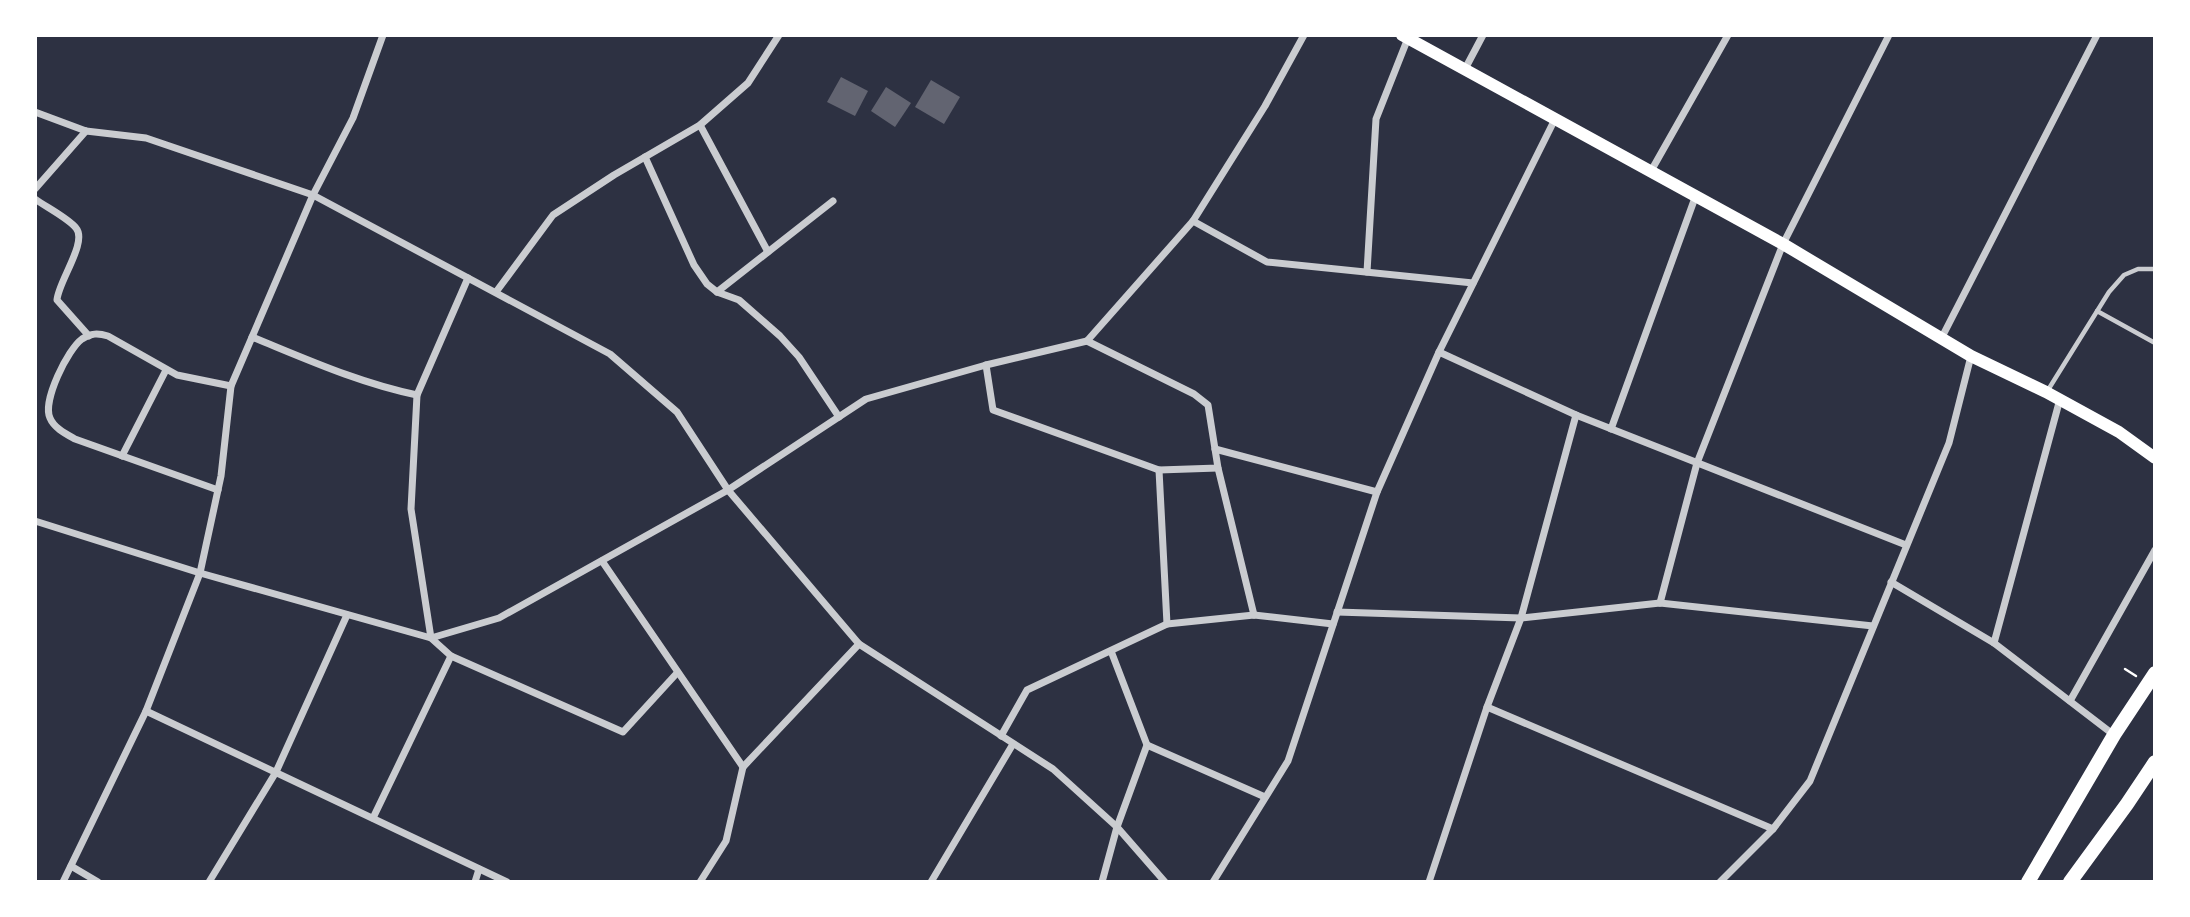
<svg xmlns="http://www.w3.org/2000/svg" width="2190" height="917" viewBox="0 0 2190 917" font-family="'Work Sans',sans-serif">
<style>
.building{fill:#626471}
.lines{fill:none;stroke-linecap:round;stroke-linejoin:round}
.path{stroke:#fff;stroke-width:2.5}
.service{stroke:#caccd0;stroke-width:4.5}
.minor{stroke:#caccd0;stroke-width:7}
.secondary{stroke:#fff;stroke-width:12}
.primary{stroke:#fff;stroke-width:14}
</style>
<rect width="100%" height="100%" fill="#2d3142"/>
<g class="building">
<path d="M841,77l27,14 -13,25 -28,-14z"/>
<path d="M931,80l29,17 -16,27 -29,-17z"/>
<path d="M886,87l25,16 -16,24 -24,-16z"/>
</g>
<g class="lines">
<path class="path" d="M2125,669l11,7"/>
<g class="service">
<path d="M2097,311l58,32"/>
<path d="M2048,390l61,-98 15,-17 14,-6h17"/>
</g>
<g class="minor">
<path d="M1465,69l18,-34"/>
<path d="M35,112l51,19 60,7 167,57 297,159 67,58 51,78 131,154 194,125 64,58 48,55"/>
<path d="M700,125l68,127"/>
<path d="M645,157l49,108 13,19 10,8 22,8 41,36 19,21 40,60"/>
<path d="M1651,171l77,-136"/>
<path d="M35,189l51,-58"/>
<path d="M35,199c11,8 33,19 41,29 12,14 -18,54 -19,72l32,36"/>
<path d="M1193,221l74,41 206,21"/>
<path d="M1367,272l9,-153 32,-81"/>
<path d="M468,278l-51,117 -6,114 20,129 20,18 172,76 54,-59"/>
<path d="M496,292l57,-77 61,-40 86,-50 48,-42 31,-48"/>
<path d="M717,292l116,-91"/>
<path d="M252,337c54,22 107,46 165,58"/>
<path d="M1941,339l156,-304"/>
<path d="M1439,352l137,63 330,130"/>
<path d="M986,365l7,45 166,60 59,-2 -10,-63 -14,-11 -107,-53"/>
<path d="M1611,429l85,-234"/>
<path d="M1215,449l162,43"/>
<path d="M122,456l44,-86"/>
<path d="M1218,468l36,147"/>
<path d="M1159,470l8,154"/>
<path d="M218,490l-143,-51c-9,-5 -21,-11 -25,-21 -8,-17 18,-69 32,-79 9,-6 16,-6 26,-3l69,39 54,11"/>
<path d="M35,521l165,52 231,65 68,-20 229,-128 138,-91 120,-34 101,-24 106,-120 72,-115 39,-71"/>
<path d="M602,561l141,206"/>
<path d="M1891,582l103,61 120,92"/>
<path d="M1660,603l37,-140 86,-219 106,-209"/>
<path d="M1337,612l184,6 139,-15 213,23"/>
<path d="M1994,643l66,-244"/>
<path d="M2070,701l85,-151"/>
<path d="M1487,707l286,122"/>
<path d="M146,711l361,171"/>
<path d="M1001,736l26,-46 140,-66 87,-9 79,9"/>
<path d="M1147,745l118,52"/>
<path d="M373,818l78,-162"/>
<path d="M71,866l27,16"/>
<path d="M63,882l83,-171 54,-138 21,-97 10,-90 82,-191 40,-77 30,-83"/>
<path d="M209,882l67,-110 71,-157"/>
<path d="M475,882l4,-13"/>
<path d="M700,882l26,-41 17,-74 116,-123"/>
<path d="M931,882l82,-138"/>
<path d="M1102,882l15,-55 30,-82 -36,-94"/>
<path d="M1213,882l75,-121 89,-269 62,-140 116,-233"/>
<path d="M1429,882l58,-175 34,-89 55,-203"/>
<path d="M1720,882l53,-53 37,-48 139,-338 22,-87"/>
</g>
<path class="secondary" d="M1402,35l381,209 188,112 75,36 73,40 36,26"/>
<g class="primary">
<path d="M2028,882l86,-147 41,-62"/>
<path d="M2070,882l57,-78 28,-42"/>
</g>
</g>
<rect width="2190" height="917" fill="none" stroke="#ffffff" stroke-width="74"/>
</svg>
